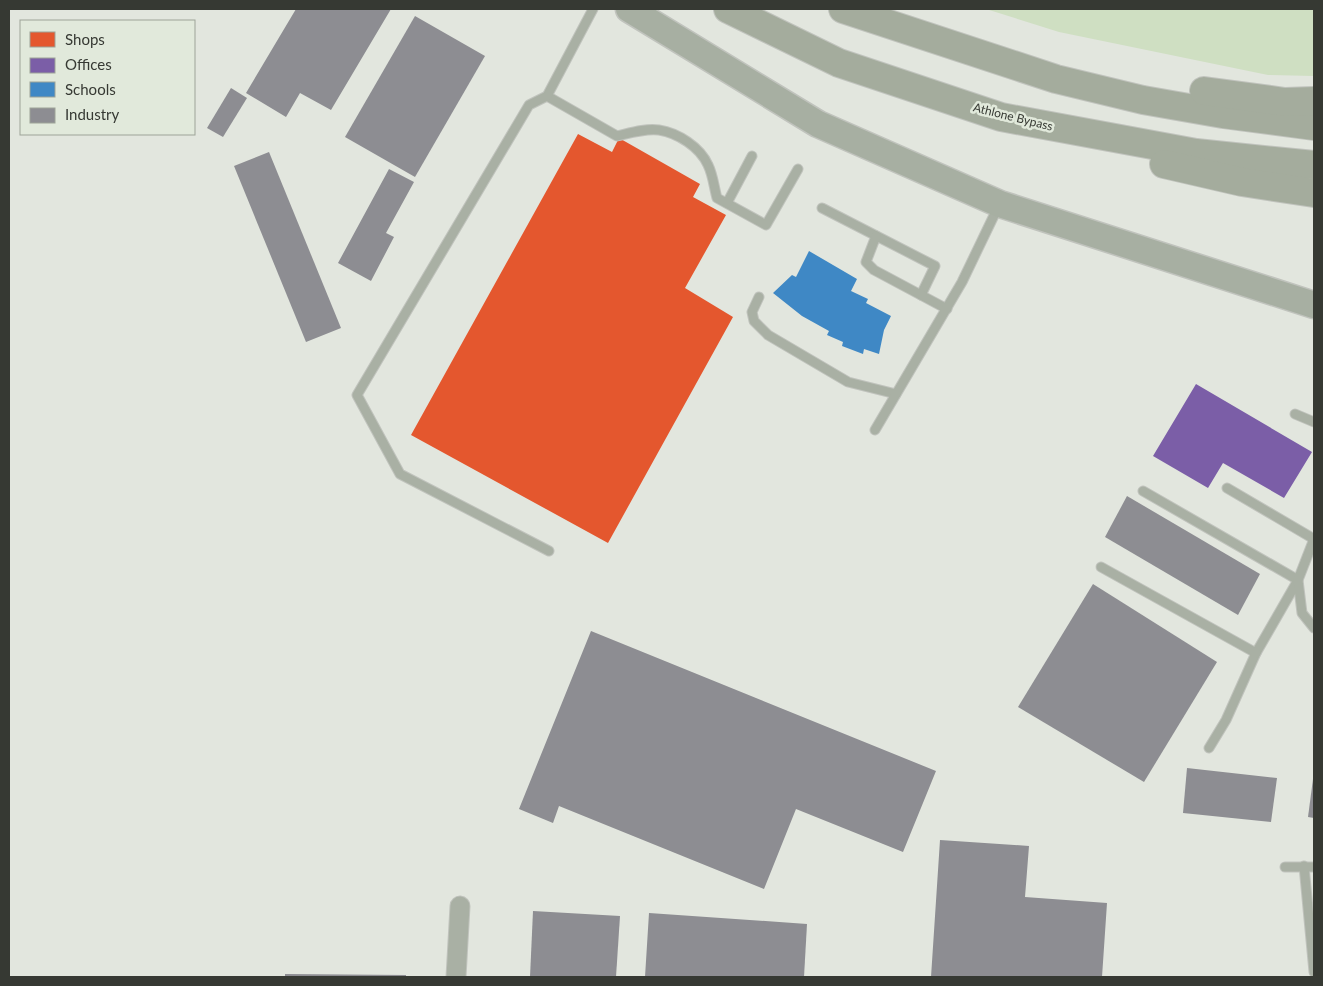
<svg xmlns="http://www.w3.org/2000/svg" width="1323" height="986" viewBox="0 0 1323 986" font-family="Lato,sans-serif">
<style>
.green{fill:#cfdfc2}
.shops{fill:#e4572e}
.offices{fill:#7b5ea7}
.schools{fill:#3f88c5}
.industry{fill:#8d8d92}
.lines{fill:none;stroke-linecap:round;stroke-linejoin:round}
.lane-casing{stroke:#c0c3bd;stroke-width:11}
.street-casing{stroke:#c0c3bd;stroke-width:21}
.secondary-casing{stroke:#c0c3bd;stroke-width:29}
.highway-casing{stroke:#c0c3bd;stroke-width:30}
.lane{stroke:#a9b0a4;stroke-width:9}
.street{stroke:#a9b0a4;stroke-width:19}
.secondary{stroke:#a7afa2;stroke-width:26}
.highway{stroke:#a4ac9d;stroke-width:28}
.labels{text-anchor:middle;stroke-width:5;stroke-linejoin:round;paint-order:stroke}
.street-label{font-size:12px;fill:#363933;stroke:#e1e9db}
</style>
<rect width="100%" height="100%" fill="#e2e6de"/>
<path class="green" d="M986,9h328v67l-46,-1 -209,-43z"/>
<path class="shops" d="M578,134l34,18 7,-14 81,46 -7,13 33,18 -41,73 48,29 -125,226 -197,-108z"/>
<path class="offices" d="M1196,384l116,68 -28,46 -61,-35 -15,25 -55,-32z"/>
<path class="schools" d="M809,251l48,28 -6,12 17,8 -2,4 25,13 -7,14 -5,24 -15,-5 -1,5 -21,-8 1,-4 -16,-7 2,-4 -27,-15 -29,-23 19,-18 4,2z"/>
<g class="industry">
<path d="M296,9h95l-60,101 -31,-17 -14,24 -40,-24z"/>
<path d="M415,16l70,40 -70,121 -70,-40z"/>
<path d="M231,88l16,10 -24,39 -16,-9z"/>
<path d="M269,152l72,176 -35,14 -72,-176z"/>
<path d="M389,169l25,13 -28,51 8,4 -23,44 -33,-18z"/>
<path d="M1127,496l133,78 -22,41 -133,-78z"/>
<path d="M1093,584l124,78 -73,120 -126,-75z"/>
<path d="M591,631l345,140 -33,81 -107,-43 -32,80 -205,-83 -6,17 -34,-14z"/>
<path d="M1187,768l90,10 -6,44 -88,-9z"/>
<path d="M1313,779h1v39l-6,-1z"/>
<path d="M940,840l89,6 -4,51 82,6 -5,74h-171z"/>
<path d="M533,911l87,5 -4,61h-86z"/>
<path d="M649,913l158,11 -3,53h-159z"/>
<path d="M285,974l121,1v2h-121z"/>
</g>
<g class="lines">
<defs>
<g id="lane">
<path d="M547,96l70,40c13,-3 29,-8 42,-6 19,3 41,17 49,35 5,10 6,22 9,33l49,27 32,-56"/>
<path d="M727,203l25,-47"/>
<path d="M822,208l113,58 -14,29"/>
<path d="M876,236l-10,26 8,8 73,39"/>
<path d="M759,297l-7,15 2,9 14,14 80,47 48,12"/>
<path d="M1295,414l19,8"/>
<path d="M875,430l87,-148 37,-77"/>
<path d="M1227,488l87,51"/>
<path d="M1143,491l155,89 -42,73 -30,67 -17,28"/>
<path d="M1314,539l-16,41 4,33 12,15"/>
<path d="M549,551l-149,-77 -43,-79 172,-290 18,-9 46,-87"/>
<path d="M1101,567l155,86"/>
<path d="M1304,866l10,106"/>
<path d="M1285,867h29"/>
</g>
<path id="street" d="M456,977l4,-71"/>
<path id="secondary" d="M629,9l189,115 182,80 314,101"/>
<g id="highway">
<path d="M728,9l111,54 162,54 195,36 118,12"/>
<path d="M843,9l213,70 87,21 80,14 91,12"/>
<path d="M1204,91l81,11 29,-1"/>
<path d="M1164,164l78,18 72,11"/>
</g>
</defs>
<use href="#lane" class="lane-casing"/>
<use href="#street" class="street-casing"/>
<use href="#secondary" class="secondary-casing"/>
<use href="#highway" class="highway-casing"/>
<use href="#lane" class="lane"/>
<use href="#street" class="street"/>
<use href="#secondary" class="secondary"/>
<use href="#highway" class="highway"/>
</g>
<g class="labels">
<g class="street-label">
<text transform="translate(1013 117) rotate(14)" y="4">Athlone Bypass</text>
</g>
</g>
<rect width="1323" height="986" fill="none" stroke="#363933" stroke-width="20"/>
<rect x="20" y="20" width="175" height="115" fill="#e1e9db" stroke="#9da398"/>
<rect x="30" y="32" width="25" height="15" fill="#e4572e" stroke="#9da398"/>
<text x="65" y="45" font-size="15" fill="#363933">Shops</text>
<rect x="30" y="58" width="25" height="15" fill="#7b5ea7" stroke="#9da398"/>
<text x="65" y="70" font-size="15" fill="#363933">Offices</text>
<rect x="30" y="82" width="25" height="15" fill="#3f88c5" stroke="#9da398"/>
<text x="65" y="95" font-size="15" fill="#363933">Schools</text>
<rect x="30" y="108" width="25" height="15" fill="#8d8d92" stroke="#9da398"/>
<text x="65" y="120" font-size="15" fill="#363933">Industry</text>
</svg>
